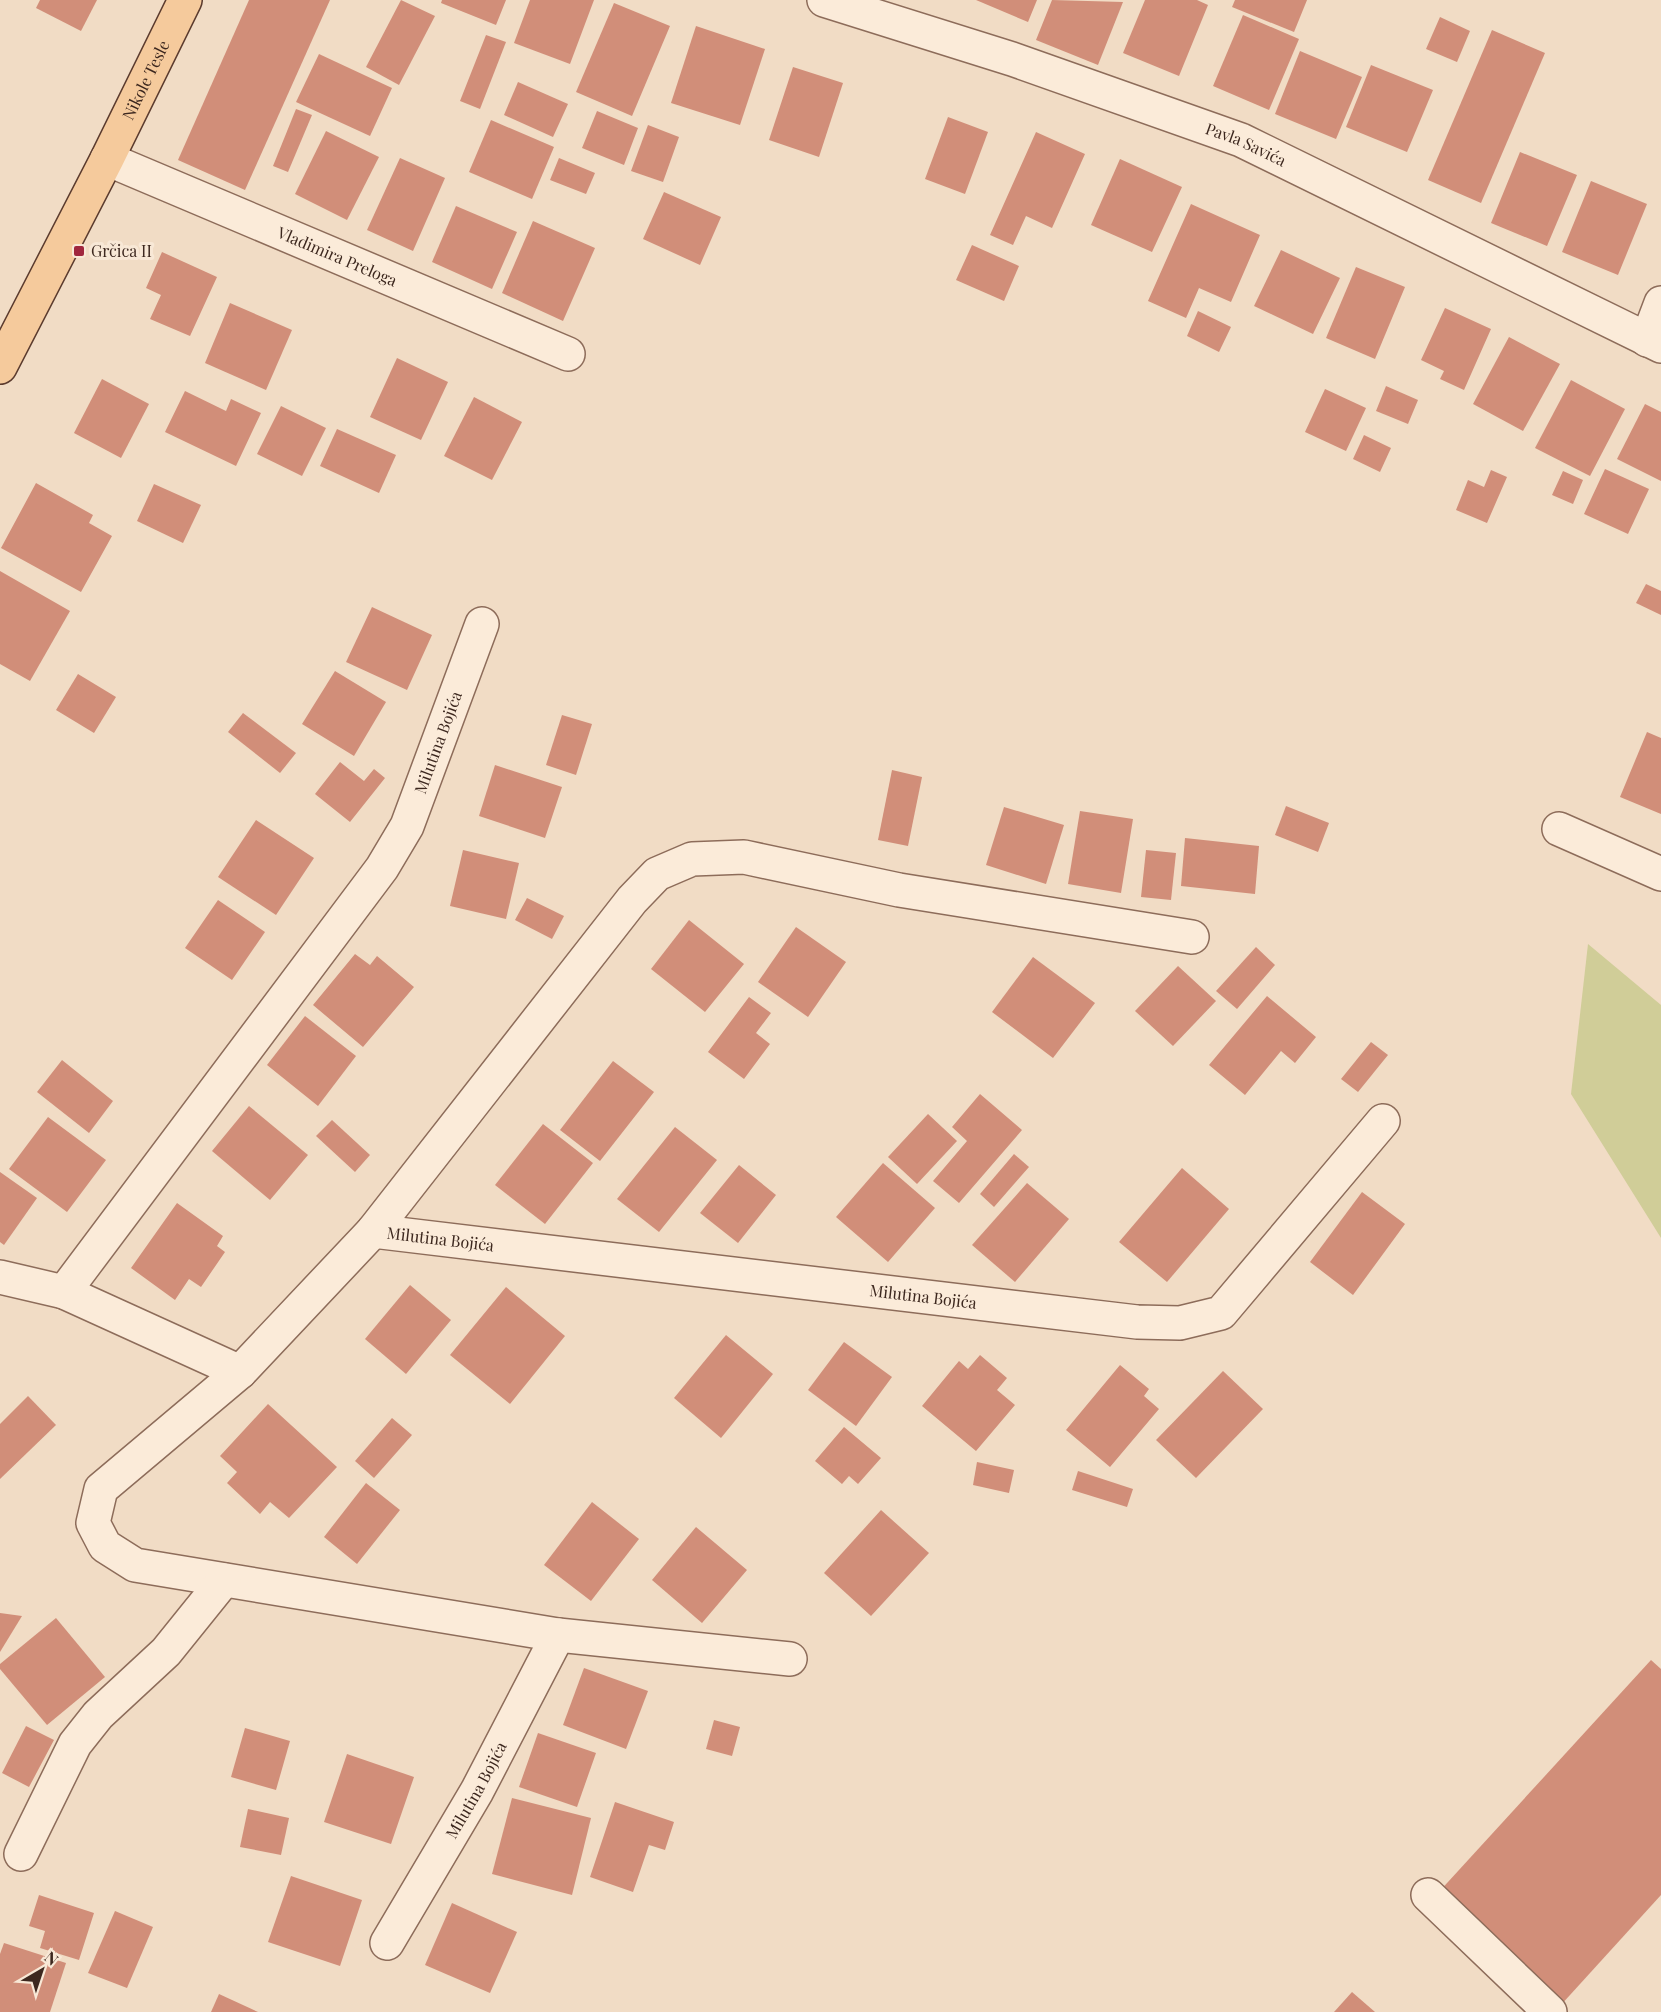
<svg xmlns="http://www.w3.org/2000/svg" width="1661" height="2012" viewBox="0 0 1661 2012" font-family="'Playfair Display',serif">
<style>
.green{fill:#d0cd98}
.building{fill:#d18e79}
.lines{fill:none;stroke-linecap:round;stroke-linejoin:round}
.minor-casing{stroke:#8d6c5a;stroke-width:36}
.major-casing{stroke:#5b3b2e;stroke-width:36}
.minor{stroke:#fbebd9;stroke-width:33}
.major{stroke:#f5ca9c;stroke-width:33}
.poi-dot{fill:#a0263d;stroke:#f8e8d6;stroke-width:2}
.labels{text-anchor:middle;stroke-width:6;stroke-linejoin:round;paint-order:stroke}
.street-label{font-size:16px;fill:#3d281f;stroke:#f8e8d6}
.poi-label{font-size:16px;fill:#3d281f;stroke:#f8e8d6;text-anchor:start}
</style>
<rect width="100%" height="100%" fill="#f1dcc5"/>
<path class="green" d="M1588,944l73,61v233l-90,-144z"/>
<g class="building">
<path d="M40,0h57l-16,31 -45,-23z"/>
<path d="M249,0h81l-85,190 -67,-30z"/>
<path d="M401,0l34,16 -36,69 -33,-18z"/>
<path d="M442,0h64l-10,25 -55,-22z"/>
<path d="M530,0h64l-24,64 -56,-21z"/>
<path d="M976,0h61l-9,22z"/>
<path d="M1052,0l71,2 -25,63 -62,-25z"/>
<path d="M1145,0h52l11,5 -29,71 -56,-23z"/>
<path d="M1235,0h72l-13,32 -62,-25z"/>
<path d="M614,3l56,23 -38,90 -56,-24z"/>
<path d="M1243,15l56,24 -30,71 -56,-24z"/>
<path d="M1440,17l30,14 -13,31 -31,-13z"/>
<path d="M696,26l69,23 -25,76 -69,-22z"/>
<path d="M1492,30l53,23 -64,150 -53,-23z"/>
<path d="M486,35l20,7 -26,67 -20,-8z"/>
<path d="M1300,51l62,26 -26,62 -61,-25z"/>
<path d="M319,54l73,34 -22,48 -74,-34z"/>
<path d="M1371,65l62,25 -26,62 -61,-25z"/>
<path d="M793,67l50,16 -24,74 -50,-17z"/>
<path d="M518,82l50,22 -15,33 -49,-22z"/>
<path d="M296,109l16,6 -24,57 -15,-6z"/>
<path d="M597,111l41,17 -14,37 -42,-17z"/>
<path d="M948,117l40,15 -23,62 -40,-15z"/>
<path d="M491,120l63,27 -22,52 -63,-27z"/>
<path d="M648,125l31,12 -16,45 -32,-11z"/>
<path d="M326,131l53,26 -32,63 -52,-26z"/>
<path d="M1036,132l49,22 -33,74 -26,-12 -13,29 -23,-10z"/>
<path d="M1520,152l57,23 -30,71 -56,-23z"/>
<path d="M400,158l45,20 -32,73 -46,-21z"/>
<path d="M559,158l36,15 -9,21 -36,-14z"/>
<path d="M1120,159l62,28 -30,65 -61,-27z"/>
<path d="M1591,181l56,23 -29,71 -56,-23z"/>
<path d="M664,192l57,25 -21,48 -57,-26z"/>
<path d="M1191,204l69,31 -29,67 -32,-14 -13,30 -38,-17z"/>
<path d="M456,206l61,26 -25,57 -60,-27z"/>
<path d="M533,221l62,27 -32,73 -61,-28z"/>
<path d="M972,245l47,21 -15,35 -48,-21z"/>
<path d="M1281,250l59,28 -27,56 -59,-28z"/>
<path d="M162,252l55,25 -27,59 -40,-17 11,-24 -15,-7z"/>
<path d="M1356,267l49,20 -30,72 -49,-21z"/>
<path d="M230,303l62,27 -26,60 -61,-27z"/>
<path d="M1445,308l46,21 -27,61 -24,-11 4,-8 -23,-11z"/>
<path d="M1198,311l33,16 -12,25 -32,-16z"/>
<path d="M1509,337l51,27 -37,67 -50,-27z"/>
<path d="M397,358l51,24 -27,58 -51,-23z"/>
<path d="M102,379l47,25 -28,54 -47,-25z"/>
<path d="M1571,380l54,29 -35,67 -55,-28z"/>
<path d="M1386,386l32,14 -10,24 -32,-13z"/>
<path d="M1325,389l41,19 -20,43 -41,-19z"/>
<path d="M185,391l41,20 5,-12 30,14 -25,53 -71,-34z"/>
<path d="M474,397l48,25 -30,58 -48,-24z"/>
<path d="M1645,404l16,8v69l-44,-22z"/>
<path d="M281,406l45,22 -24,48 -45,-22z"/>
<path d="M337,429l59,26 -17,38 -59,-27z"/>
<path d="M1364,435l27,13 -11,24 -27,-13z"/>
<path d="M1605,469l44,20 -21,45 -44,-20z"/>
<path d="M1491,470l16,7 -20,46 -31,-13 12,-30 16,7z"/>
<path d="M1563,471l20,9 -10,24 -21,-9z"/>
<path d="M36,483l57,32 -4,8 23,13 -31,56 -80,-44z"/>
<path d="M154,484l47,21 -18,38 -46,-22z"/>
<path d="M0,571l70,40 -40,70 -30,-17z"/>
<path d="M1646,584l15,7v24l-25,-12z"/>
<path d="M372,607l60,28 -25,55 -61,-28z"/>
<path d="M335,671l51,31 -32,54 -52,-32z"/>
<path d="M78,674l38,23 -22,36 -38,-23z"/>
<path d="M243,713l53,40 -16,20 -52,-41z"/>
<path d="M562,715l30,9 -16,51 -30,-10z"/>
<path d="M1647,732l14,6v76l-41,-17z"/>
<path d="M340,762l24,19 10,-12 11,9 -35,44 -35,-28z"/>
<path d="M495,765l67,22 -17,51 -66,-22z"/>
<path d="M892,770l30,7 -14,69 -30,-6z"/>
<path d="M1286,806l43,17 -11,29 -43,-17z"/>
<path d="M1004,807l60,18 -18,59 -60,-19z"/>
<path d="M1080,811l53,8 -12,74 -53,-9z"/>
<path d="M256,820l58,38 -38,57 -58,-38z"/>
<path d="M1185,838l74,8 -4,48 -74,-8z"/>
<path d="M463,850l56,13 -13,56 -56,-13z"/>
<path d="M1146,850l30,3 -5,47 -30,-3z"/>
<path d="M527,898l37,18 -12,23 -37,-19z"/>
<path d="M218,900l47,32 -33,48 -47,-32z"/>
<path d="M689,920l55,44 -39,48 -54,-43z"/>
<path d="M796,927l50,35 -38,55 -50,-35z"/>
<path d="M1256,947l19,18 -38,44 -21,-18z"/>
<path d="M355,954l15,11 7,-9 37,31 -51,60 -50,-42z"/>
<path d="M1033,957l62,46 -42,55 -61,-46z"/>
<path d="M1178,966l38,35 -43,45 -38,-35z"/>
<path d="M1267,996l49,41 -21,26 -14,-12 -36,44 -36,-30z"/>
<path d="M749,997l22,16 -15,20 14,11 -26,35 -36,-27z"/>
<path d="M305,1016l51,40 -38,50 -51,-41z"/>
<path d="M1371,1042l17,13 -30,37 -17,-13z"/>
<path d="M62,1060l51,41 -24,32 -52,-41z"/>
<path d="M613,1061l41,31 -54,69 -40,-31z"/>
<path d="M980,1094l42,36 -63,73 -26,-22 34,-40 -15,-14z"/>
<path d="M249,1106l59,49 -38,45 -58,-49z"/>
<path d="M928,1114l29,27 -40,43 -29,-27z"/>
<path d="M48,1117l58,43 -39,52 -58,-43z"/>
<path d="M332,1120l38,35 -15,17 -39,-36z"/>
<path d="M543,1124l50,39 -48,61 -50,-39z"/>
<path d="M675,1127l42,33 -58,72 -42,-33z"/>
<path d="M1014,1154l15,13 -35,40 -14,-13z"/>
<path d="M883,1163l52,45 -47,54 -52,-45z"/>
<path d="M739,1165l37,30 -38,48 -38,-30z"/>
<path d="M1182,1168l47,41 -62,73 -48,-40z"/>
<path d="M0,1172l37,26 -33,47 -4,-3z"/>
<path d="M1027,1183l42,36 -54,63 -43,-37z"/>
<path d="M1362,1192l43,32 -52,71 -43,-33z"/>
<path d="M177,1203l46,33 -6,10 8,6 -24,35 -12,-8 -14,21 -44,-32z"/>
<path d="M410,1285l41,35 -45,54 -41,-35z"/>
<path d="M506,1287l59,49 -55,68 -60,-49z"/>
<path d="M726,1335l47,39 -52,64 -47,-40z"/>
<path d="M844,1342l48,35 -36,49 -48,-36z"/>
<path d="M980,1355l27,23 -10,12 18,15 -39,46 -54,-45 37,-45 9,8z"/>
<path d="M1120,1365l29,24 -5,7 15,13 -49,58 -44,-37z"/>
<path d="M1223,1371l40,38 -67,69 -40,-38z"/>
<path d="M28,1396l28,29 -56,54v-55z"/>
<path d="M268,1404l69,63 -48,51 -19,-16 -10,12 -33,-31 10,-11 -17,-16z"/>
<path d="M392,1418l20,17 -38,43 -19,-17z"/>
<path d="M844,1427l37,31 -23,26 -9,-8 -7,8 -27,-23z"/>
<path d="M977,1462l37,8 -5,23 -36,-8z"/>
<path d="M1078,1471l55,18 -6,18 -55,-17z"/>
<path d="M366,1483l34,27 -43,54 -33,-27z"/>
<path d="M592,1502l47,37 -48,62 -47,-36z"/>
<path d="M881,1510l48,43 -58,63 -47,-43z"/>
<path d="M696,1527l51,43 -45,53 -50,-43z"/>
<path d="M0,1613l22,3 -22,36z"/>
<path d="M56,1618l49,59 -58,48 -47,-56v-5z"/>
<path d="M1651,1660l10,9v226l-101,111 -123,-112z"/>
<path d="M584,1668l64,23 -22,58 -63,-24z"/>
<path d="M714,1720l26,7 -8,29 -26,-7z"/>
<path d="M26,1726l28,14 -25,47 -27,-14z"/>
<path d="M245,1728l45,13 -14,49 -45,-13z"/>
<path d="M538,1733l58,20 -19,54 -58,-20z"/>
<path d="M347,1754l67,23 -23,67 -67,-22z"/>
<path d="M512,1798l79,20 -19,77 -80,-21z"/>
<path d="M615,1802l59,20 -9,28 -16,-5 -16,47 -43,-15z"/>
<path d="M248,1809l41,9 -8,37 -41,-8z"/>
<path d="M291,1876l71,24 -22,66 -72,-24z"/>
<path d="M39,1895l55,18 -15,47 -39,-12 5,-17 -16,-5z"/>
<path d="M452,1903l65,29 -27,61 -65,-28z"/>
<path d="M115,1911l38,16 -26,61 -39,-15z"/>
<path d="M4,1943l62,20 -16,49h-50v-58z"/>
<path d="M1352,1992l23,20h-41z"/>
<path d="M219,1994l39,18h-47z"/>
</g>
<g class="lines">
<defs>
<g id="minor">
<path id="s1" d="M824,0l188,59 229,81 420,206"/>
<path id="s2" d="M107,159l461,195"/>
<path d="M1647,340l14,-37"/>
<path d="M1559,829l102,45"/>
<path id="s3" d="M373,1231l764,91 43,1 41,-10 162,-192"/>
<path d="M0,1277l64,15 176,80"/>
<path id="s4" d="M64,1292l318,-424 25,-42 75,-202"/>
<path d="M790,1659l-232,-24 -423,-70 -30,-19 -12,-23 8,-34 139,-117 133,-141 259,-331 25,-26 35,-15 52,-2 155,33 293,47"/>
<path d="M21,1854l54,-110 23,-29 68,-63 58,-72"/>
<path d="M1428,1895l122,117"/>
<path id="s5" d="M387,1943l90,-152 81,-156"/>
</g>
<g id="major">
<path id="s6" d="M0,367l107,-208 78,-159"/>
</g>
</defs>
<use href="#minor" class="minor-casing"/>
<use href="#major" class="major-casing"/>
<use href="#minor" class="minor"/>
<use href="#major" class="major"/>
</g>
<rect class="poi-dot" x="73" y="245" width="12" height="12" rx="3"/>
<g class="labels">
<g class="street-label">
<text dy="6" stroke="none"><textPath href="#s6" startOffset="322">Nikole Tesle</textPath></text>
<text dy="6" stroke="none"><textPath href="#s1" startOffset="446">Pavla Savića</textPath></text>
<text dy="6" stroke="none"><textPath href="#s2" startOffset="250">Vladimira Preloga</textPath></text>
<text dy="6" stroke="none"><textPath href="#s4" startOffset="668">Milutina Bojića</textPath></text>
<text dy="6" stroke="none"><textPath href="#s3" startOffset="68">Milutina Bojića</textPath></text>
<text dy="6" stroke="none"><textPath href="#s3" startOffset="554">Milutina Bojića</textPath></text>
<text dy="6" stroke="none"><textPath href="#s5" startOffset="177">Milutina Bojića</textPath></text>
</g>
<g class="poi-label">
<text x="91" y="257">Grčica II</text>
</g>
</g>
<g transform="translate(42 1970) rotate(39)" stroke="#f8e8d6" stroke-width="4.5" paint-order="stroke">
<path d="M0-4.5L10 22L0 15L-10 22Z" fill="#3d281f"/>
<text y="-9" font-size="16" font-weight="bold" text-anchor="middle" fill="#3d281f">N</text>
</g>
</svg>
